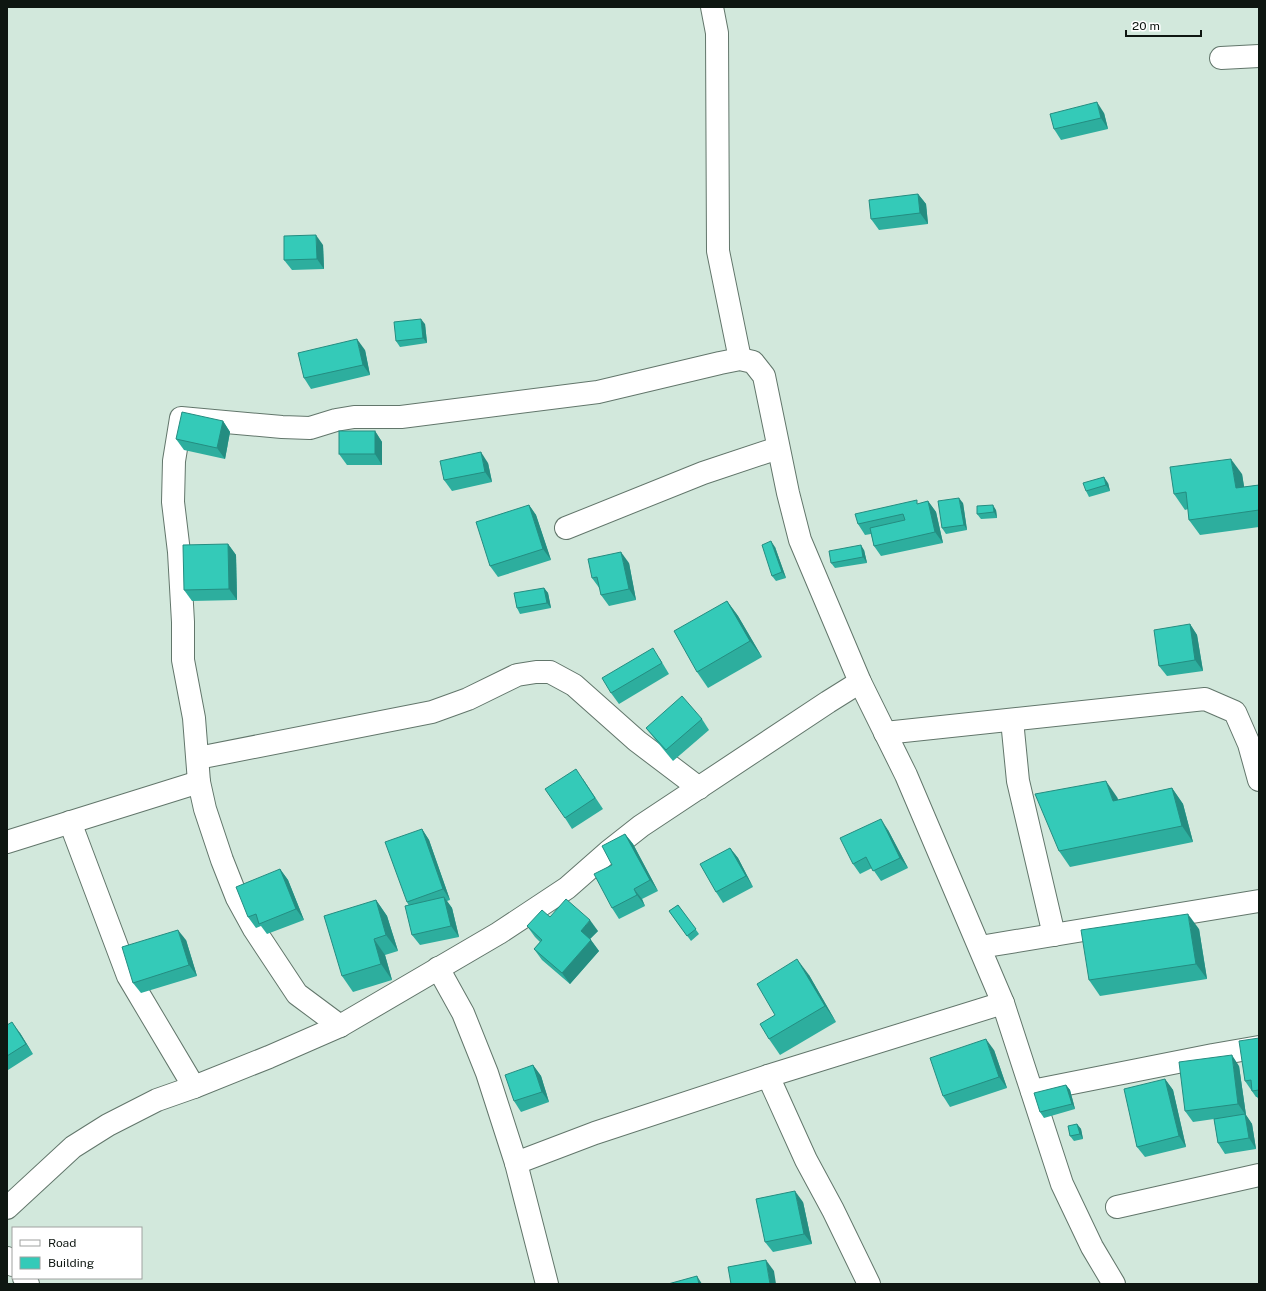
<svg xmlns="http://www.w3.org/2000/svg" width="1266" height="1291" viewBox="0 0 1266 1291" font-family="'Public Sans',sans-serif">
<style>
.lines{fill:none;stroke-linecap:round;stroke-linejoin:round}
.minor-casing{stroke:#62766b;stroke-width:24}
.minor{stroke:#fff;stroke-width:22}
.wall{fill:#2dae9e}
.shaded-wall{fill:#248d81}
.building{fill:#34cab8;stroke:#248d81}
</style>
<rect width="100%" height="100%" fill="#d2e8dc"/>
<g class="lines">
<defs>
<g id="minor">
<path d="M712,7l5,26 1,218 22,108"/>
<path d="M1221,58l38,-2"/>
<path d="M566,528l137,-55 75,-25"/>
<path d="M1012,720l6,61 36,154"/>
<path d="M885,733l320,-34 30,13 14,32 10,36"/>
<path d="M198,758l234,-46 36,-13 49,-24 19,-3h14l24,13 63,56 62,47"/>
<path d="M70,822l58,154 66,111"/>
<path d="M7,842l192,-60"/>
<path d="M980,947l279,-46"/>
<path d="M438,968l25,45 24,60 29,90 31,121"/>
<path d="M340,1026l-43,-32 -43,-65 -17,-31 -15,-38 -17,-51 -6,-27 -5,-64 -11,-58v-38l-4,-70 -6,-50 1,-41 7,-43 101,9 28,1 26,-8 18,-3h47l197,-25 122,-29 20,-4 13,3 11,14 24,117 12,47 60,142 46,93 97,228 59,181 30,63 22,37"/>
<path d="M768,1076l38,84 27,50 36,74"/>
<path d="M1032,1091l181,-36 46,-8"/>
<path d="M516,1163l79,-30 173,-57 235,-73"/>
<path d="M1117,1207l142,-32"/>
<path d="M7,1208l66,-61 35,-22 49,-25 37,-13 75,-30 71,-31 159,-93 68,-45 41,-36 33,-26 187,-124 32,-20"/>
<path d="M7,1258l6,7"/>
<path d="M24,1278l4,6"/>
</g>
</defs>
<use href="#minor" class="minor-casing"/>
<use href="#minor" class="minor"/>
</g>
<g class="wall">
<path d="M1104,113l4,16 -47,11 -7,-11z"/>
<path d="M918,194l8,10 2,20 -49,6 -8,-11z"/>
<path d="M323,245l1,24 -32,1 -8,-10z"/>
<path d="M425,324l2,19 -27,4 -4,-6z"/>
<path d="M365,350l5,25 -59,14 -7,-11z"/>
<path d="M223,421l7,11 -5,27 -41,-9 -8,-11z"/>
<path d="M375,431l7,11v23h-35l-8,-11z"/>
<path d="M488,463l4,19 -40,9 -8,-11z"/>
<path d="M1242,474l2,13 15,-2v42l-59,8 -11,-15 -1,-11 -3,1 -11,-16z"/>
<path d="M1108,483l2,8 -21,6 -3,-6z"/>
<path d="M928,501l8,11 7,31 -62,13 -7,-10 -3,-12 -6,1 -7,-11 61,-20z"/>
<path d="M963,503l4,27 -21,4 -4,-6z"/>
<path d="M529,505l7,10 15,45 -53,17 -8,-11z"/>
<path d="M996,510l1,8 -16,1 -4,-5z"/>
<path d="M228,544l8,11 1,45 -45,1 -8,-11z"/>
<path d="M775,547l11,31 -10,3 -4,-5z"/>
<path d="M864,550l3,13 -32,5 -4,-5z"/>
<path d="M629,563l7,37 -27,6 -8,-11 -1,-6 -8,-11z"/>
<path d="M544,588l4,5 3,15 -31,6 -3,-6z"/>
<path d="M727,601l11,15 24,41 -54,31 -11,-16z"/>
<path d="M1190,624l7,11 6,36 -36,5 -8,-10z"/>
<path d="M660,659l9,15 -50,30 -8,-11z"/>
<path d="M702,719l7,11 -36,31 -19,-23 -8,-10z"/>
<path d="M583,779l20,30 -31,20 -7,-11z"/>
<path d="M1172,788l11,16 10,38 -123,25 -11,-16 58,-54 1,3z"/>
<path d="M422,829l7,11 21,60 -3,1 5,7 7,29 -39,8 -8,-10 -3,-29 -2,-4z"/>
<path d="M888,830l20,38 -27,13 -9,-13 -12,6 -7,-10z"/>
<path d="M625,834l8,10 25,47 -16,8 3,7 -26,13 -7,-11v-43z"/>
<path d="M730,848l8,10 15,29 -30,16 -7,-11z"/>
<path d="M280,869l8,11 16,40 -37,14 -6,-8 -5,2 -8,-11z"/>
<path d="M376,900l11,16 11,35 -13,4 7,25 -39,12 -11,-16z"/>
<path d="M678,905l21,29 -8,7 -22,-30z"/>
<path d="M550,917l48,14 -8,8 9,12 -29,33 -28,-24 -8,-11 6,-7 -5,-5 -8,-11z"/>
<path d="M1199,929l8,50 -107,17 -11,-16z"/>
<path d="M186,940l11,36 -56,17 -8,-10z"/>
<path d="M809,975l27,47 -56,33 -11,-16 6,-24z"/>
<path d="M7,1025l13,8 13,21 -25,16 -1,-2z"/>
<path d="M1259,1038v62l-2,-3h-1l-11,-16z"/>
<path d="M994,1050l13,38 -57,19 -7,-11z"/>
<path d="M533,1065l8,11 8,26 -28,10 -7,-11z"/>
<path d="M1239,1066l7,49 6,9 4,25 -31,5 -7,-11 -4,-24 -21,3 -8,-11z"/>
<path d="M1165,1079l8,11 13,57 -41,10 -8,-10z"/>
<path d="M1066,1085l4,5 5,19 -31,9 -4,-6z"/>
<path d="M1077,1124l4,5 2,10 -9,2 -4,-5z"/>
<path d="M803,1202l9,42 -39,8 -8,-10z"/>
</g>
<g class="shaded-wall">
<path d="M1097,102l7,11 4,16 -7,-11z"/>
<path d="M918,194l8,10 2,20 -8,-11z"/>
<path d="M316,235l7,10 1,24 -7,-10z"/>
<path d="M421,319l4,5 2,19 -4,-5z"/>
<path d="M357,339l8,11 5,25 -7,-10z"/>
<path d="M223,421l7,11 -5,27 -8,-11z"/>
<path d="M375,431l7,11v23l-7,-11z"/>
<path d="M481,452l7,11 4,19 -7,-10z"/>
<path d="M1231,459l11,15 5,30 -11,-16z"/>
<path d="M1104,477l4,6 2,8 -4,-6z"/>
<path d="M959,498l4,5 4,27 -3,-5z"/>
<path d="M928,501l8,11 7,31 -8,-11z"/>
<path d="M529,505l7,10 15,45 -8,-11z"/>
<path d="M993,505l3,5 1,8 -3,-6z"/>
<path d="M771,541l4,6 11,31 -4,-6z"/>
<path d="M228,544l8,11 1,45 -8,-11z"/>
<path d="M861,545l3,5 3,13 -4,-6z"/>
<path d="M621,552l8,11 7,37 -7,-11z"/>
<path d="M544,588l4,5 3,15 -4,-5z"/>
<path d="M727,601l11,15 24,41 -12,-16z"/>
<path d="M1190,624l7,11 6,36 -8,-11z"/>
<path d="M1106,781l11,16 7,19 -11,-15z"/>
<path d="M1172,788l11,16 10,38 -11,-16z"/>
<path d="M881,819l7,11 20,38 -8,-10z"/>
<path d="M422,829l7,11 21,60 -7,-11z"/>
<path d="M625,834l8,10 25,47 -8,-11z"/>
<path d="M730,848l8,10 15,29 -7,-11z"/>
<path d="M280,869l8,11 16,40 -8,-11z"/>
<path d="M634,889l8,10 3,7 -8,-11z"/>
<path d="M444,897l8,11 7,29 -8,-11z"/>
<path d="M376,900l11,16 11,35 -12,-16z"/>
<path d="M1188,914l11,15 8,50 -11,-15z"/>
<path d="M590,920l8,11 -10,10 -7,-10z"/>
<path d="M178,930l8,10 11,36 -8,-11z"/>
<path d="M374,939l11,16 7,25 -11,-16z"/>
<path d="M591,940l8,11 -29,33 -8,-11z"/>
<path d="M797,959l12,16 27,47 -11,-16z"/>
<path d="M12,1022l8,11 13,21 -7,-10z"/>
<path d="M986,1039l8,11 13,38 -8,-11z"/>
<path d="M1232,1055l7,11 7,49 6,9 4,25 -7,-11 -4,-24 -7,-10z"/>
<path d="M533,1065l8,11 8,26 -7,-10z"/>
<path d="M1165,1079l8,11 13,57 -7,-11z"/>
<path d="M1066,1085l4,5 5,19 -3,-5z"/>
<path d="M1077,1124l4,5 2,10 -3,-5z"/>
<path d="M795,1191l8,11 9,42 -8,-10z"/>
<path d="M766,1260l8,11 2,13h-6z"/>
<path d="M697,1276l5,8h-3z"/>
</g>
<g class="building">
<path d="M1097,102l4,16 -47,11 -4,-15z"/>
<path d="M918,194l2,19 -49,6 -2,-19z"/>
<path d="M316,235l1,24 -33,1v-24z"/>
<path d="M421,319l2,19 -27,3 -2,-19z"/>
<path d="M357,339l6,26 -59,13 -6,-25z"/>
<path d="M182,412l41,9 -6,27 -41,-9z"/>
<rect x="339" y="431" width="36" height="23"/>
<path d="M481,452l4,20 -41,8 -4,-19z"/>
<path d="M1231,459l5,29 23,-3v25l-70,10 -3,-28 -12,2 -4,-27z"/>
<path d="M1104,477l2,8 -20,6 -3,-8z"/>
<path d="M959,498l5,27 -22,3 -4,-27z"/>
<path d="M917,500v4l11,-3 7,31 -61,14 -4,-18 35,-8 -2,-6 -45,10 -3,-10z"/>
<path d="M529,505l14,44 -53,17 -14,-44z"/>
<path d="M993,505l1,7 -17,2v-8z"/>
<path d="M771,541l11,31 -10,4 -10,-31z"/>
<path d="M228,544l1,45 -45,1 -1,-45z"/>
<path d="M861,545l2,12 -32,6 -2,-12z"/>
<path d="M621,552l8,37 -28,6 -4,-18 -5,1 -4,-19z"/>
<path d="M544,588l3,15 -30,5 -3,-15z"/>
<path d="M727,601l23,40 -53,31 -23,-41z"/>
<path d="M1190,624l5,36 -36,6 -5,-36z"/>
<path d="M653,648l9,15 -51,30 -9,-15z"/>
<path d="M682,696l20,23 -36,31 -20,-22z"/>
<path d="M576,769l19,29 -30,20 -20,-29z"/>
<path d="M1106,781l7,20 59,-13 10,38 -123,25 -24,-57z"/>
<path d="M881,819l19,39 -27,13 -7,-14 -13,7 -13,-26z"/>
<path d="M422,829l21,60 -36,13 -22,-60z"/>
<path d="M625,834l25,46 -16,9 3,6 -25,13 -18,-34 18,-9 -10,-19z"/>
<path d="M730,848l16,28 -30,16 -16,-28z"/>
<path d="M280,869l16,40 -37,15 -3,-10 -8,3 -12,-30z"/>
<path d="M444,897l7,29 -39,9 -7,-29z"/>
<path d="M566,899l24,21 -9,11 10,9 -29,33 -28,-24 8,-9 -15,-14 15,-16 8,7z"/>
<path d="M376,900l10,35 -12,4 7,25 -39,12 -18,-60z"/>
<path d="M678,905l18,24 -9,7 -18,-25z"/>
<path d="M1188,914l8,50 -107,16 -8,-50z"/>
<path d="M178,930l11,35 -56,18 -11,-36z"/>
<path d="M797,959l28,47 -56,33 -9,-15 15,-9 -18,-31z"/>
<path d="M12,1022l14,22 -19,12v-31z"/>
<path d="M1259,1038v52l-7,1 -1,-11 -6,1 -6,-40z"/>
<path d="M986,1039l13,38 -56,19 -13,-38z"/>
<path d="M1232,1055l6,49 -53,7 -6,-49z"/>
<path d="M533,1065l9,27 -28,9 -9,-26z"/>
<path d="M1165,1079l14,57 -42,11 -13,-58z"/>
<path d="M1066,1085l6,19 -32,8 -6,-19z"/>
<path d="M1245,1114l4,24 -31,5 -4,-24z"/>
<path d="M1077,1124l3,10 -10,2 -2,-10z"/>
<path d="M795,1191l9,43 -39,8 -9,-43z"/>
<path d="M766,1260l4,24h-39l-3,-17z"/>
<path d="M697,1276l2,8h-31z"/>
</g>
<rect width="1266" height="1291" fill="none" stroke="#0e1611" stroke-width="16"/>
<rect x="12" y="1227" width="130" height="52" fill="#ffffff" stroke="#9fa2a0"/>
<rect x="20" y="1240" width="20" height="6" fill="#ffffff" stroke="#9fa2a0"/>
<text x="48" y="1247" font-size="12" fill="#0e1611">Road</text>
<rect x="20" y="1257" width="20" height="12" fill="#34cab8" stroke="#9fa2a0"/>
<text x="48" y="1267" font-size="12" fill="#0e1611">Building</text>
<path d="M1126 30v6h75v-6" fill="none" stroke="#0e1611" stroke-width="2"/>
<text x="1132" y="30" font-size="12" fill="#0e1611" stroke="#ffffff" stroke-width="3" paint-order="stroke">20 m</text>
</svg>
